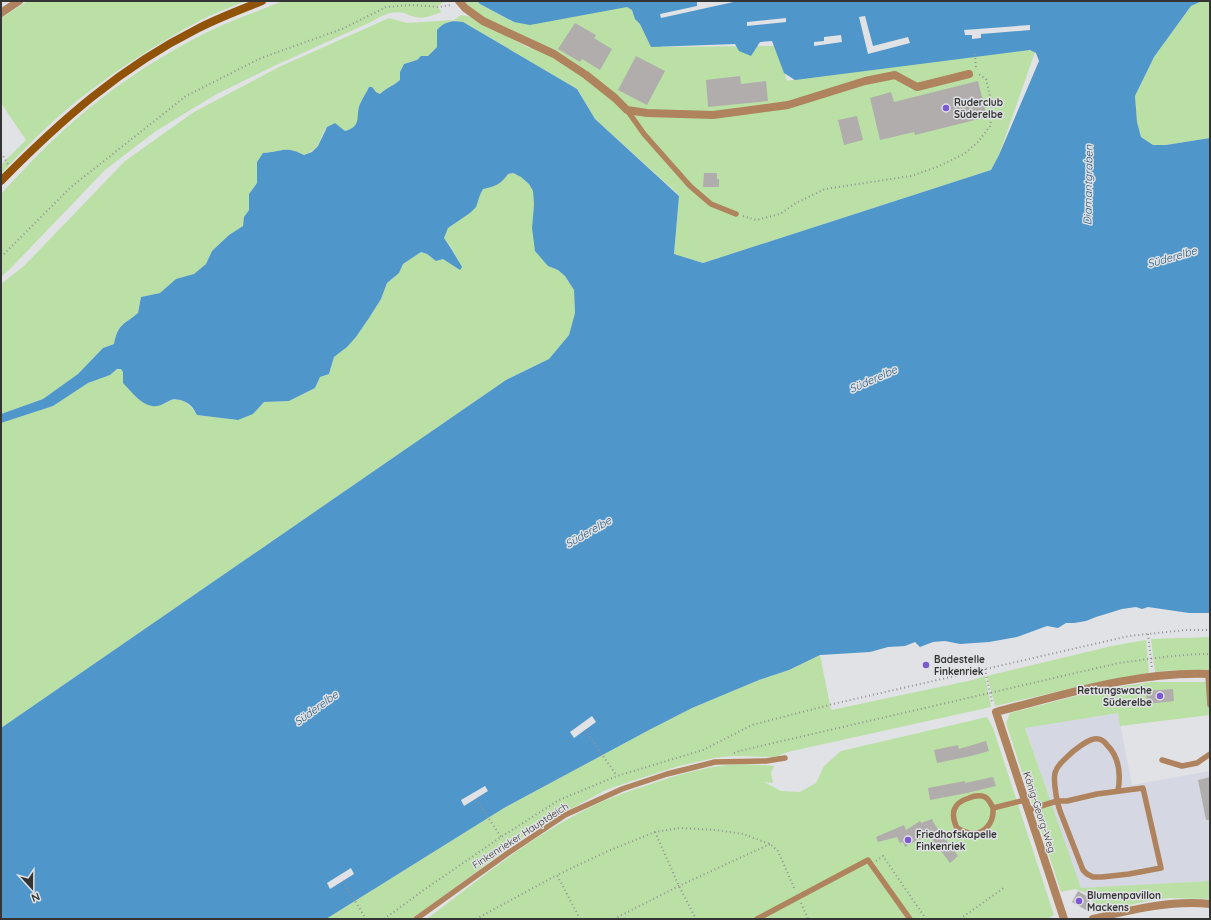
<svg xmlns="http://www.w3.org/2000/svg" width="1211" height="920" viewBox="0 0 1211 920" font-family="Quicksand,sans-serif">
<style>
.built{fill:#d5d8e2}
.green{fill:#bae0a6}
.water{fill:#4f96ca}
.pier{fill:#e1e2e5}
.building{fill:#b0adac}
.lines{fill:none;stroke-linecap:round;stroke-linejoin:round}
.path{stroke:#929294;stroke-width:2;stroke-dasharray:1 3;stroke-linecap:butt}
.lane{stroke:#ae835d;stroke-width:5.5}
.street{stroke:#ae835d;stroke-width:8}
.secondary{stroke:#915308;stroke-width:8}
.poi-dot{fill:#7c58d2;stroke:#e1e2e5;stroke-width:1.5}
.labels{text-anchor:middle;stroke-width:3;stroke-linejoin:round;paint-order:stroke}
.poi-label{font-size:10px;font-weight:bold;fill:#343435;stroke:#e1e2e5;text-anchor:start}
.street-label{font-size:10px;fill:#343435;stroke:#e1e2e5}
.water-label{font-size:11px;font-style:italic;fill:#24587d;stroke:#e1e2e5}
</style>
<rect width="100%" height="100%" fill="#e1e2e5"/>
<path class="built" d="M1118,713l14,72 78,-14v110l-129,8 -56,-162z"/>
<g class="green">
<path d="M28,1h218c-15,6 -31,12 -45,19 -43,23 -85,50 -123,80 -28,22 -53,48 -77,74v-9l25,-25 -25,-37v-85z"/>
<path d="M283,1h162l-7,5 3,6c-8,3 -16,7 -25,5 -4,0 -8,-3 -12,-4 -12,-3 -23,3 -33,9l-97,44 -59,29 -59,36 -51,39 -96,100 -8,7v-83c23,-25 47,-51 73,-73 36,-32 77,-59 120,-82 28,-15 59,-26 89,-38z"/>
<path d="M464,1h13l3,3 34,18 113,-21 35,46 114,-1 11,35 87,-17 163,-18 -38,109 -8,15 -288,93 -29,-9 5,-59 -84,-76 -18,-30 -114,-67c-12,-3 -17,0 -26,8v17l-9,9h-7l-4,4 -13,4 -4,8v8c-7,6 -14,8 -20,14l-11,-7c-2,5 -6,10 -8,15 -6,12 3,24 -16,29l-10,-8c-3,1 -7,3 -9,5 -9,13 -3,20 -22,27 -19,-10 -23,-3 -41,-2l-6,9v21l-8,11v16l-5,7 -1,9 -14,9 -17,16 -6,13 -12,10 -29,15 -5,4 -19,4 -3,16c-14,12 -21,10 -24,31l-11,4 -25,26 -35,25 -42,15v-130l23,-18 101,-105 69,-49 85,-45 110,-49 18,5 47,-3 7,-5 11,2 57,31 7,-5 -40,-19 -19,-10z"/>
<path d="M1202,1h8v137l-44,7h-13l-12,-8 -4,-15 -2,-26 19,-39 37,-51z"/>
<path d="M513,173l8,4 8,7 4,7 1,13 -2,24 16,38 10,4 7,6 9,14 1,23 -6,22 -20,24 -43,21 -505,348v-305l52,-17 35,-23 22,-8 7,-6h4l2,3v11l42,21c14,-11 24,-1 32,11l41,5 15,-6 11,-12 25,-1 26,-13 5,-11 9,-3 5,-17 13,-10 9,-10 13,-19 12,-19 6,-16 12,-10 4,-9 18,-12 6,2 9,7 7,-2 17,11 1,-3 -8,-17 -9,-12 4,-10 22,-15 5,-6 5,-12 3,-6c13,-3 17,-5 25,-15z"/>
<path d="M1210,637v33h-36l-19,2 -4,-33z"/>
<path d="M1146,640l3,33 -37,6 -117,27 -8,-30 125,-30z"/>
<path d="M820,655l11,55 142,-30 12,-4 6,31 -199,44 -10,3 -4,3 -45,-1 -19,2 -35,8 -50,16 -23,8 -43,23 -34,20 -117,86h-86l178,-111 145,-78 43,-22 67,-28 30,-10z"/>
<path d="M1152,682h58v33l-90,11 -2,-13 -93,15 56,160 129,-7v18l-41,-1 -16,2 -58,12 -5,-18 -15,-5 -14,3 -55,-169 4,-10 93,-24z"/>
<path d="M987,717l6,11 61,187 -7,4h-620c50,-38 103,-82 160,-110 25,-13 52,-21 79,-30 20,-6 41,-12 62,-14 15,-2 31,0 46,1l-3,7 2,10 -9,-1 17,9 19,1 16,-9 8,-17 17,-15z"/>
</g>
<path class="water" d="M477,1h725l-11,5 -37,51 -19,39 2,26 4,15 12,8h13l44,-7v475h-21l-41,-6 -6,2 -6,-2 -14,2 -26,8 -10,4 -12,2h-8l-8,5 -11,-2 -30,11 -28,5 -29,2 -15,-3 -12,1 -13,5 -5,-5 -10,4 -17,1 -18,5 -50,3 -31,15 -30,10 -67,28 -43,22 -145,78 -178,111h-325v-191l505,-348 43,-21 20,-24 6,-22 -1,-23 -9,-14 -7,-6 -10,-4 -13,-15 -3,-23 2,-24 -1,-13 -4,-7 -8,-7 -8,-4 -5,1c-8,11 -12,12 -25,15l-3,6 -4,12 -6,6 -22,15 -4,10 8,12 10,17 -2,3 -17,-11 -7,2 -9,-7 -6,-2 -18,12 -4,9 -12,10 -6,16 -12,19 -13,19 -9,10 -13,10 -5,17 -9,3 -5,11 -26,13 -25,1 -11,12 -15,6 -41,-5c-2,-3 -4,-8 -7,-10 -5,-4 -15,-8 -21,-4 -6,3 -10,6 -17,5 -12,-2 -21,-15 -29,-23v-11l-2,-3h-4l-7,6 -22,8 -35,23 -52,17v-9l42,-15 35,-25 25,-26 11,-4c4,-21 10,-19 24,-31l3,-16 19,-4 16,-14 18,-5 12,-10 6,-13 17,-16 14,-9 1,-9 5,-7v-16l8,-11v-21l6,-9c18,-1 22,-8 41,2l8,-3 6,-6 9,-19 8,-4 10,8c19,-5 9,-17 16,-29 2,-5 6,-10 8,-15h3l4,5 4,2c6,-6 13,-8 20,-14v-8l4,-8 13,-4 4,-4h7l9,-9v-17c7,-8 15,-10 26,-8l114,67 18,30 84,77 -5,58 29,9 288,-93 8,-15 40,-94 -3,-8 -6,-3 -235,30 -11,-7 -12,-32 -12,1 -9,14 -12,-5 -4,-7 -84,3 -11,-23 -5,-5 -3,-9 -5,-3 -97,18 -16,-3 -34,-18z"/>
<g class="pier">
<path d="M697,1l18,1 23,-1 -77,17 -1,-4 37,-8z"/>
<path d="M865,16l8,30 35,-9 2,6 -42,11 -9,-37z"/>
<path d="M786,18v4l-39,4v-4z"/>
<path d="M1030,25v5l-49,4v4l-9,1v-4h-7l-1,-5z"/>
<path d="M841,35l1,7 -28,4v-4l10,-1v-4z"/>
<path d="M592,716l4,6 -22,16 -4,-6z"/>
<path d="M485,786l3,5 -24,15 -3,-6z"/>
<path d="M351,868l3,6 -24,15 -3,-6z"/>
</g>
<g class="building">
<path d="M575,23l21,12 -2,3 18,11 -12,21 -18,-11 -2,3 -22,-13z"/>
<path d="M636,56l29,15 -18,34 -29,-15z"/>
<path d="M740,76l1,8 25,-3 2,20 -60,6 -2,-27z"/>
<path d="M978,81l9,36 -72,18 -1,-3 -34,8 -10,-42 21,-6 3,10z"/>
<path d="M857,116l6,24 -19,5 -6,-25z"/>
<path d="M704,173h13v6h2v8h-16z"/>
<path d="M1173,689l1,12 -27,3 -1,-13z"/>
<path d="M986,741l3,10 -18,5 -34,7 -3,-13 24,-5 1,4z"/>
<path d="M993,777l3,9 -29,7 -37,7 -2,-12 37,-7v2z"/>
<path d="M1210,777v43h-4l-8,-40z"/>
<path d="M932,819l3,6 23,31 -8,7 -22,-29 -23,13 -2,-5 -3,1 -3,-6 -19,5 -2,-5 28,-12 2,5 14,-9 1,2z"/>
<path d="M1078,891l10,6 2,6 -4,7 -14,-8z"/>
</g>
<g class="lines">
<g class="path">
<path d="M975,54l1,15"/>
<path d="M1,153l7,11"/>
<path d="M743,216l13,4 24,-6 16,-11 29,-14 86,-13 26,-9 27,-13 14,-12 12,-16 3,-17 -7,-30 -9,-6"/>
<path d="M1,257l70,-70 115,-91 75,-38 81,-29 44,-22 26,-2 27,2 12,-2"/>
<path d="M1148,634l4,35"/>
<path d="M985,669l7,34"/>
<path d="M585,730l32,46"/>
<path d="M734,753l5,-2 380,-88c30,-4 61,-9 91,-9"/>
<path d="M476,799l25,38"/>
<path d="M655,832l24,54 17,33"/>
<path d="M876,861l7,-5 43,63"/>
<path d="M343,881l23,38"/>
<path d="M801,903l7,16"/>
<path d="M384,919l44,-32 73,-50 58,-37 58,-24 86,-26 49,-25 81,-21 296,-68 56,-6h25"/>
<path d="M476,919l81,-44"/>
<path d="M580,919l-23,-44 51,-24 47,-19 25,-4 36,2 27,4 27,10 8,7 17,39"/>
<path d="M614,919l65,-33 91,-42"/>
<path d="M960,919l45,-32"/>
</g>
<g class="lane">
<path d="M627,110l17,24 46,52 21,18 25,10"/>
<path d="M1208,674l2,31"/>
<path d="M1162,760l20,6 15,-3 13,-9"/>
<path d="M1143,788l18,80 -32,6 -27,3h-9l-6,-3 -4,-4 -23,-59 -3,-10h10l30,-7z"/>
<path d="M993,808c1,14 -8,28 -24,25 -5,-1 -8,-3 -12,-5 -7,-15 -4,-25 12,-30 5,-2 11,-3 16,-1 4,2 6,7 8,11l32,-8"/>
<path d="M1028,810l29,-9c-1,-9 -4,-19 -2,-28 2,-8 8,-12 13,-17 5,-5 19,-16 26,-17 6,-1 10,2 13,6 13,13 14,29 11,46"/>
<path d="M416,919l92,-66 57,-38 57,-26 45,-15 48,-12 51,-1 19,-3"/>
<path d="M757,919l111,-59 42,59"/>
</g>
<g class="street">
<path d="M459,1l6,7 18,13 71,33 32,21 29,23 12,12 20,3 66,2 75,-10 77,-24 30,-6 22,12 52,-13"/>
<path d="M1,13l18,-12"/>
<path d="M1064,919l-68,-207c70,-18 141,-41 214,-38"/>
<path d="M1093,919c38,-9 77,-19 117,-15"/>
</g>
<path class="secondary" d="M1,181c59,-60 120,-114 196,-152 21,-11 43,-19 65,-28"/>
</g>
<g class="poi-dot">
<circle cx="946" cy="108" r="4"/>
<circle cx="926" cy="665" r="4"/>
<circle cx="1160" cy="696" r="4"/>
<circle cx="908" cy="840" r="4"/>
<circle cx="1079" cy="901" r="4"/>
</g>
<g class="labels">
<g class="poi-label">
<text x="954" y="106">Ruderclub<tspan x="954" dy="12">Süderelbe</tspan></text>
<text x="934" y="663">Badestelle<tspan x="934" dy="12">Finkenriek</tspan></text>
<text x="1152" y="694" text-anchor="end">Rettungswache<tspan x="1152" dy="12">Süderelbe</tspan></text>
<text x="916" y="838">Friedhofskapelle<tspan x="916" dy="12">Finkenriek</tspan></text>
<text x="1087" y="899">Blumenpavillon<tspan x="1087" dy="12">Mackens</tspan></text>
</g>
<g class="street-label">
<text transform="translate(1040 812) rotate(72)" y="4">König-Georg-Weg</text>
<text transform="translate(520 835) rotate(-33)" y="4">Finkenrieker Hauptdeich</text>
</g>
<g class="water-label">
<text transform="translate(1088 185) rotate(-89)" y="4">Diamantgraben</text>
<text transform="translate(1172 257) rotate(-16)" y="4">Süderelbe</text>
<text transform="translate(873 379) rotate(-24)" y="4">Süderelbe</text>
<text transform="translate(588 532) rotate(-30)" y="4">Süderelbe</text>
<text transform="translate(316 708) rotate(-36)" y="4">Süderelbe</text>
</g>
</g>
<rect width="1211" height="920" fill="none" stroke="#343435" stroke-width="4"/>
<g transform="translate(32 888) rotate(159)" stroke="#e1e2e5" stroke-width="3" paint-order="stroke">
<path d="M0-3L7 15L0 10L-7 15Z" fill="#343435"/>
<text y="-6" font-size="11" font-weight="bold" text-anchor="middle" fill="#343435">N</text>
</g>
</svg>
